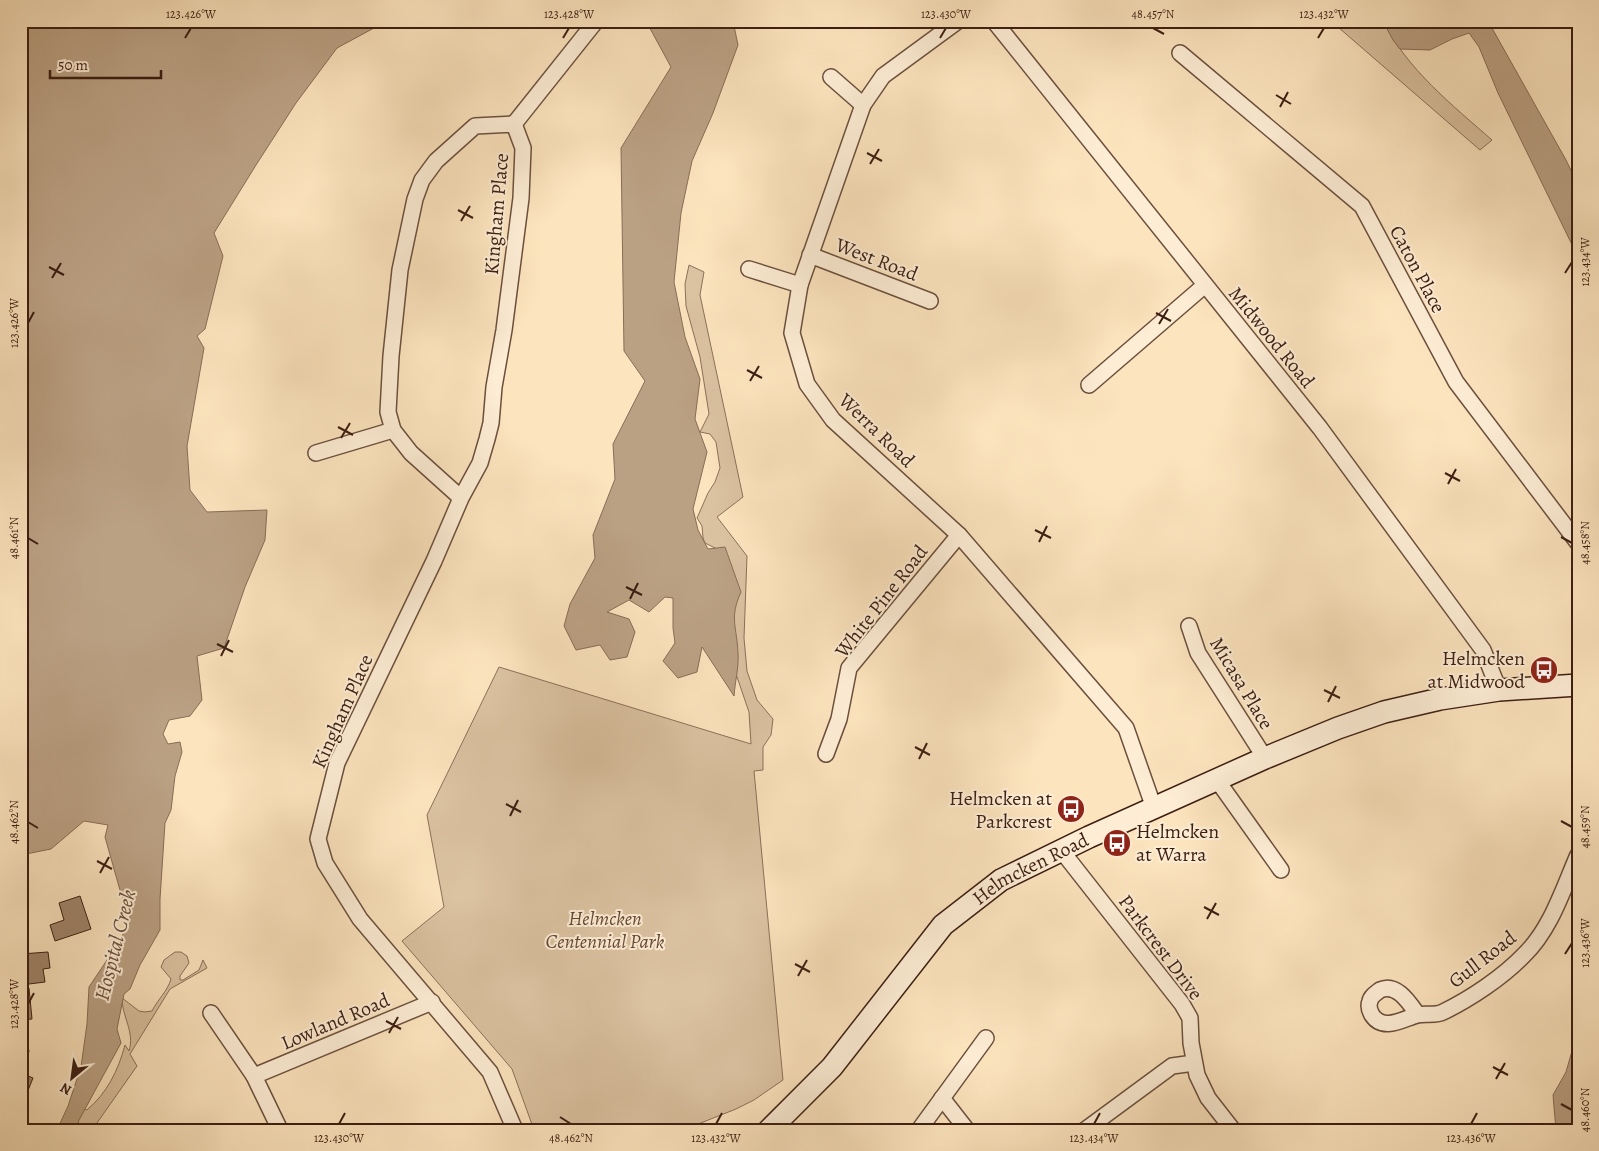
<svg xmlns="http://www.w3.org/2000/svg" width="1599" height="1151" viewBox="0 0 1599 1151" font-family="Alegreya,serif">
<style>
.green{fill:#dbc2a1;stroke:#8c705a}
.water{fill:#bba184;stroke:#886d56}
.building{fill:#a0856b;stroke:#3c1e12}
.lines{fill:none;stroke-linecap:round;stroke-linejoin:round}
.street-casing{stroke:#6c503d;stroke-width:18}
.secondary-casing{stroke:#3c1e12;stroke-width:24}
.street{stroke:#fdedd5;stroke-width:15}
.secondary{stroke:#fdedd5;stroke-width:21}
.ticks{fill:none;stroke:#3c1e12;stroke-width:2}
.labels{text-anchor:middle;stroke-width:4;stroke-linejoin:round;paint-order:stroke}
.street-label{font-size:20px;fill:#3c1e12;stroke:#fdedd5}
.poi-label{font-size:20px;fill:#3c1e12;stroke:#fdedd5;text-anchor:end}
.park-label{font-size:20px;font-style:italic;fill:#644736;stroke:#fdedd5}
.water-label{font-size:21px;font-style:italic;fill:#684c3a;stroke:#fdedd5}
.neatline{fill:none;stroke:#3c1e12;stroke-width:2}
.ticks-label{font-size:12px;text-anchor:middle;fill:#3c1e12}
</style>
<rect width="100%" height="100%" fill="#fce4be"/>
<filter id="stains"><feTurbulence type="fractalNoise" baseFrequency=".004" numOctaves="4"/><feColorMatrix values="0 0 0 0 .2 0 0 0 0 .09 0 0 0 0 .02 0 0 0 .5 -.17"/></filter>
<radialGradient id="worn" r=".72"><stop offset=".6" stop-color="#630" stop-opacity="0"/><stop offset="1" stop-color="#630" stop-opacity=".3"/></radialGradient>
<g class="green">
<path d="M1331,21h52c24,48 69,84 109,119l-12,10z"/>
<path d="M689,265l15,7 -4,23 43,202 -26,20 30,39 -3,82 3,33 10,29 16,19 -2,16 -8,12v23l-9,1 29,309 -29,20 -18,9 -53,21h-149l-22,-61 -110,-128 42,-34 -17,-92 72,-148 252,77 -2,-32 -13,-38 -19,-125 -12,-6 -2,-5 -1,-12 -5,-8 11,-25 7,-11 5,-14 -4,-26 -6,-8 -10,-2 9,-18 -9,-57 -14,-51 -1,-22z"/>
<path d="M175,952h6l6,4 2,7 -9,13v4h3l16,-10 4,-10 4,8 -37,21 -40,65 7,12 -45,64h-24l15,-21 4,1c20,-17 31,-39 38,-65l4,6c6,-19 -7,-34 -7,-53l17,13 6,1 7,-1c6,-12 15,-19 19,-32l-10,-12 3,-7z"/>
</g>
<g class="water">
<path d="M21,21h366l-50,27 -41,55 -40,62 -42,68 9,23 -18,73 -8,7 7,12 -17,98 3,44 17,22 60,-2 -2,30 -20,47 -21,61 -27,8 5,44 -12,16 -21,4 -6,14 5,10 12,-2 2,10 -7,24 -4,34 -6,13 -5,76v31l-20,35 -10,24 -6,5 -7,35 4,14 -42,77 -3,10h-19l11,-24 13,-39 6,-43 2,-37 32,-48 11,-27 -10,-15 -8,-28 -9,-32 3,-12 -24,-4 -33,28 -30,6z"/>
<path d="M646,21h87l5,24 -25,68 -21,48 -11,52 -7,69 11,55 15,42 -5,40 12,33 -14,57 5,21 10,19 17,-2 16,45c-12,26 -4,35 -3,61 1,14 -3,29 -4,43l-32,-49 -5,25 -19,6 -15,-17 12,-18 -2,-15v-30l-8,-1 -16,15 -20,-12 -22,12 22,7 6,13 -8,25 -17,3 -10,-15 -24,5 -12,-24 6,-22 25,-46 -2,-23 22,-56 -2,-35 32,-63 -21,-30 -3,-203 50,-81z"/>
<path d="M1383,21h105l78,139 12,25v72l-80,-164 -19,-46 -10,-14 -17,6 -22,11 -30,-1 -7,-9z"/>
<path d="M1578,1030v100h-22l-3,-35 13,-23z"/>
</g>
<g class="building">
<path d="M80,896l11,33 -36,12 -5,-16 14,-5 -5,-17z"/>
<path d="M48,952l2,16 -7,1 2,13 -24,3v-31z"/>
<path d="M29,988l3,31 -11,1v-31z"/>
<path d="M21,1027h4l4,25 -8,1z"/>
<path d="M21,1073l12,5 -8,20 -4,-2z"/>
<path d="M21,1113l5,1 -2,16h-3z"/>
</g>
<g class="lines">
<defs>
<g id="street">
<path d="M958,21l-75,55 -20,29 -63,180 -8,48 15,51 26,36 126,115 167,193 28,80"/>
<path d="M994,21l326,407 163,222 16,40"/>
<path d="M1180,53l182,153 94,176 122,161"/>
<path d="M831,77l32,28"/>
<path d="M514,124l82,-103"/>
<path d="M810,255l120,46"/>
<path d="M749,269l51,16"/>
<path d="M1089,385l116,-100"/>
<path d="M316,453l77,-23"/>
<path d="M461,498l-50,-45 -18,-23 -5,-18 3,-56 9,-86 15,-71 7,-19 14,-19 39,-35 39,-2 9,24 -2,50 -17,132 -10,57 -3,36 -4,16 -7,24 -19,35 -27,63 -97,202 -19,76 7,24 35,56 130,153 25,58"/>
<path d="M1189,626l9,27 67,105"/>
<path d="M826,754l13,-35 10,-51 110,-133"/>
<path d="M1217,780l64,90"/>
<path d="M1061,850l121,154 8,14 1,25 6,32 11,23 25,32"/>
<path d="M211,1013l43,63 26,54"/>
<path d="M1418,1015c-8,-11 -21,-33 -38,-25 -4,3 -9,6 -10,11 -2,5 -1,9 2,14 11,17 31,4 45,0 8,-2 19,1 26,-3 27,-13 60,-35 81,-57 27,-26 39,-66 54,-100"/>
<path d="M254,1076l178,-74"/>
<path d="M942,1098l25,32"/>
<path d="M919,1130l67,-92"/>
<path d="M1085,1130l87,-64 22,-3"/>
</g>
<g id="secondary">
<path id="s1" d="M769,1130l63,-63 111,-142 58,-45 88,-43 176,-79 73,-30 46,-16 56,-13 59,-9 79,-5"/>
</g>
</defs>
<use href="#street" class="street-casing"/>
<use href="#secondary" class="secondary-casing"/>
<use href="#street" class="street"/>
<use href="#secondary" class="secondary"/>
</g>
<path class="ticks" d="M1153,28l11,6M185,38l6,-10M563,38l6,-10M940,38l6,-10M1318,38l6,-10M1276,95l15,9M1280,107l8,-15M867,153l15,8M870,164l9,-15M458,210l15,8M461,221l9,-15M49,267l15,8M1565,273l7,-11M52,278l9,-15M1156,313l15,8M28,323l6,-11M1159,324l9,-15M747,370l15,8M750,381l9,-15M338,427l15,8M341,438l9,-15M1445,473l15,8M1448,484l8,-15M1035,530l16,8M1561,537l11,6M28,538l10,6M1039,542l8,-16M626,587l16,8M630,599l8,-16M217,644l16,8M221,656l8,-16M1324,690l16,8M1328,702l8,-16M915,747l15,8M919,759l8,-16M506,804l15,8M510,816l8,-16M1561,821l11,6M28,822l10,6M97,861l15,8M100,873l9,-16M1204,907l15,8M1207,919l9,-16M1565,954l7,-11M795,964l15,8M798,976l9,-16M28,1004l6,-11M386,1021l15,8M389,1033l9,-16M1493,1067l15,8M1496,1079l9,-16M1561,1104l11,6M560,1117l11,7M339,1124l6,-11M716,1124l6,-11M1094,1124l6,-11M1471,1124l6,-11"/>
<defs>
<symbol id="bus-disc" viewBox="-11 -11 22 22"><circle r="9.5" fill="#8f2418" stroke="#fdedd5"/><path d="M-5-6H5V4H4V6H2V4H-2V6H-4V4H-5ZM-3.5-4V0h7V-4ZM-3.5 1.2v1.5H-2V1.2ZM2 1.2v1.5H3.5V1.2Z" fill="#fff"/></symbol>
</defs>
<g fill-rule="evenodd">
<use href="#bus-disc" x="1528" y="654" width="32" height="32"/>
<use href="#bus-disc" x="1055" y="793" width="32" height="32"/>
<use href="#bus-disc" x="1101" y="827" width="32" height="32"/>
</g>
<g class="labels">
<g class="street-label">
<text transform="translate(496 214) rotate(-85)" y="7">Kingham Place</text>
<text transform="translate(877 259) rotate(21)" y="7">West Road</text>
<text transform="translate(1418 269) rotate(62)" y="7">Caton Place</text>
<text transform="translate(1272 337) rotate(51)" y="7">Midwood Road</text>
<text transform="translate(877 430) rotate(44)" y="7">Werra Road</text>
<text transform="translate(881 601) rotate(-52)" y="7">White Pine Road</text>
<text transform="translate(1242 683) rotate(59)" y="7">Micasa Place</text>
<text transform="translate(342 711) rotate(-66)" y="7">Kingham Place</text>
<text dy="7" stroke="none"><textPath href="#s1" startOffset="374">Helmcken Road</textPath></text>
<text transform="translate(1161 947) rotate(53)" y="7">Parkcrest Drive</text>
<text transform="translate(1482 959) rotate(-38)" y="7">Gull Road</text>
<text transform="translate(335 1021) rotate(-23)" y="7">Lowland Road</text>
</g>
<g class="poi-label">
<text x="1525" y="665">Helmcken<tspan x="1525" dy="23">at Midwood</tspan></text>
<text x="1052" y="805">Helmcken at<tspan x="1052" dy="23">Parkcrest</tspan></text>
<text x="1136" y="838" text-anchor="start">Helmcken<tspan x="1136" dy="23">at Warra</tspan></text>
</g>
<g class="park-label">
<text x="605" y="925">Helmcken<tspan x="605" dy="23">Centennial Park</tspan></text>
</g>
<g class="water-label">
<text transform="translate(115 945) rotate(-76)" y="7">Hospital Creek</text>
</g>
</g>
<rect width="1599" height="1151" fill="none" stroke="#fce4be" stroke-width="55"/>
<g transform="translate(72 1078) rotate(209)" stroke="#fdedd5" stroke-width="4" paint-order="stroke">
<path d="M0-4L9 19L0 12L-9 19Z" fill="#3c1e12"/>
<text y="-8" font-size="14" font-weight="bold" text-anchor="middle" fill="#3c1e12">N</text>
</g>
<path d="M50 70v8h111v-8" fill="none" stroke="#3c1e12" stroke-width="2.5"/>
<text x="58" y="70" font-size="15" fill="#3c1e12" stroke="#fdedd5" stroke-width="4" paint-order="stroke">50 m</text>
<rect x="28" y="28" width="1544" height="1096" class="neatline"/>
<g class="ticks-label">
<text x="191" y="18">123.426°W</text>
<text x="569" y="18">123.428°W</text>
<text x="946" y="18">123.430°W</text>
<text x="1153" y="18">48.457°N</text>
<text x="1324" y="18">123.432°W</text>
<text transform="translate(1585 262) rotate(-90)" y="4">123.434°W</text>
<text transform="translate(14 323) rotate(-90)" y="4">123.426°W</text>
<text transform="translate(14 538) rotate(-90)" y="4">48.461°N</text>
<text transform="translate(1585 543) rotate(-90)" y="4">48.458°N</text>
<text transform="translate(14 822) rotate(-90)" y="4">48.462°N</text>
<text transform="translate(1585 827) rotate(-90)" y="4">48.459°N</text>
<text transform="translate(1585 943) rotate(-90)" y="4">123.436°W</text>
<text transform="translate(14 1004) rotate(-90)" y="4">123.428°W</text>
<text transform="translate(1585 1110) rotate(-90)" y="4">48.460°N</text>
<text x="339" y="1142">123.430°W</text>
<text x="571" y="1142">48.462°N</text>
<text x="716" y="1142">123.432°W</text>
<text x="1094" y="1142">123.434°W</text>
<text x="1471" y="1142">123.436°W</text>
</g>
<rect width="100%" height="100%" filter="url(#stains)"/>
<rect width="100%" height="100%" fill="url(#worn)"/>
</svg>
